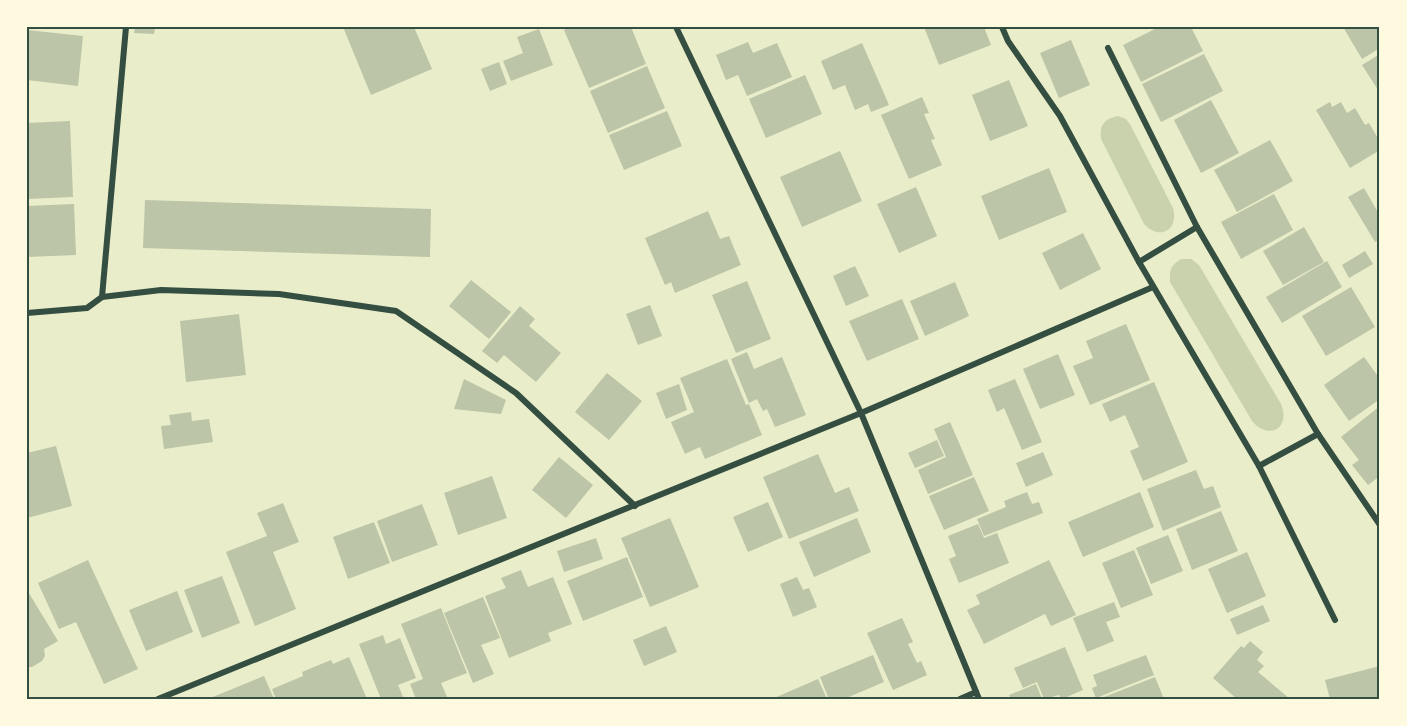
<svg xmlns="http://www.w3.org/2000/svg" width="1407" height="726" viewBox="0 0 1407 726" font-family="'Asap Condensed',sans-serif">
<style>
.green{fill:#cad2ad}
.building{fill:#bcc5a7}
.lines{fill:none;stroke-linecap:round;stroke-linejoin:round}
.minor{stroke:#344e41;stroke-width:6}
.neatline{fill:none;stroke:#344e41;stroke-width:2}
</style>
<rect width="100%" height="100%" fill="#e9edc9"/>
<g class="green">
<path d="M1118,116l8,3 5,7 42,82c6,22 -13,33 -29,16l-43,-85c-2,-14 3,-20 17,-23z"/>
<path d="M1181,259h10l8,6 82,139c10,24 -12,37 -29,17l-82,-139c-1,-12 1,-17 11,-23z"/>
</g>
<g class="building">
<path d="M135,27h20l-1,7 -20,-1z"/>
<path d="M343,27h71l18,42 -61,26z"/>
<path d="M570,27h61l15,37 -57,24 -25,-58z"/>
<path d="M924,27h60l7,18 -52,20z"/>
<path d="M1159,27h32l12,24 -62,31 -18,-37z"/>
<path d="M1343,27h37v21l-18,11z"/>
<path d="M539,29l14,36 -42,16 -8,-20 20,-8 -6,-16z"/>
<path d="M27,30l56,6 -5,50 -51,-6z"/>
<path d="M1071,40l19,45 -31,13 -19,-45z"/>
<path d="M748,42l5,11 24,-10 15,34 -45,19 -9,-21 -12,5 -10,-25z"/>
<path d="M862,43l27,62 -18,7 -3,-8 -13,6 -10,-25 -12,5 -12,-29z"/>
<path d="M1204,54l19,37 -62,31 -19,-38z"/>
<path d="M1380,54v39l-18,-28z"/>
<path d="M499,62l8,22 -17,7 -9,-22z"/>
<path d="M647,66l18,42 -57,25 -18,-42z"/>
<path d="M805,75l17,39 -56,24 -17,-39z"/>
<path d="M1009,80l19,46 -38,15 -18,-46z"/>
<path d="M922,97l7,16 -5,1 11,25 -4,1 11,25 -33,14 -28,-64z"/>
<path d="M1211,100l28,53 -38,20 -27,-53z"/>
<path d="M1330,102l2,5 9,-5 6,11 8,-5 10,17 4,-2 11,19v8l-30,18 -34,-58z"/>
<path d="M667,111l15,35 -58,24 -15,-35z"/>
<path d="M70,121l3,76 -46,2v-76z"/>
<path d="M1270,140l23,41 -56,31 -23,-42z"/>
<path d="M840,151l22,50 -60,26 -22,-50z"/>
<path d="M1049,168l18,44 -68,28 -18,-44z"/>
<path d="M916,187l21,49 -38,17 -22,-49z"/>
<path d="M1364,188l16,28v23l-5,3 -27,-45z"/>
<path d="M1274,194l19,36 -52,29 -20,-37z"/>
<path d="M145,200l286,9 -1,48 -287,-9z"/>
<path d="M74,204l2,51 -49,2v-51z"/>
<path d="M708,211l12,28 9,-3 12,29 -66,28 -4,-11 -6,3 -20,-47z"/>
<path d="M1304,227l20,35 -41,23 -20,-34z"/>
<path d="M1083,233l18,36 -41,21 -18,-37z"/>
<path d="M1365,251l8,13 -24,14 -7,-13z"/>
<path d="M1327,261l15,26 -60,36 -16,-26z"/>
<path d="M855,266l14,30 -23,10 -13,-30z"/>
<path d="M471,280l40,32 -22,27 -40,-33z"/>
<path d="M747,281l24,58 -35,14 -24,-58z"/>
<path d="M955,282l14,34 -44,20 -15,-35z"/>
<path d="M1351,287l24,40 -49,29 -24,-40z"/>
<path d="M902,299l17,40 -52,22 -18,-40z"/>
<path d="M650,305l12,31 -24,9 -12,-31z"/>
<path d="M520,306l15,13 -6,7 32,27 -25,29 -32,-27 -7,8 -15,-12z"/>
<path d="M239,314l7,61 -60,7 -6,-61z"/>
<path d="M1126,324l24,56 -60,25 -17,-39 20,-8 -7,-17z"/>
<path d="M747,352l7,17 28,-12 24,58 -31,12 -8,-18 -4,2 -6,-12 -8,4 -18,-44z"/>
<path d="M1058,354l17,41 -35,14 -17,-40z"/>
<path d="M1364,357l16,22v20l-31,22 -25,-36z"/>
<path d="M727,359l19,46 3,-1 13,31 -57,24 -5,-12 -15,7 -14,-32 23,-10 -14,-34z"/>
<path d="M607,373l35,28 -33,39 -34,-28z"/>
<path d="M464,379l42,21 -5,14 -47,-5z"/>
<path d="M1015,379l27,63 -20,8 -18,-42 -7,4 -9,-22z"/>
<path d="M1154,382l34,80 -45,19 -13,-30 9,-4 -14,-32 -15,7 -8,-18z"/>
<path d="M679,384l8,26 -21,9 -10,-26z"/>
<path d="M1380,406v70l-12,9 -16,-20 7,-5 -18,-23z"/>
<path d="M191,412l1,9 17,-2 4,23 -49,7 -3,-23 10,-1 -2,-10z"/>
<path d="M950,422l23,53 -45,19 -10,-24 28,-13 -12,-28z"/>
<path d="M937,440l7,16 -29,12 -7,-15z"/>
<path d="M56,446l16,60 -45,12v-65z"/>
<path d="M1043,452l10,23 -27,12 -10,-24z"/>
<path d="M818,454l17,39 14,-6 10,24 -70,28 -26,-62z"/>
<path d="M559,457l34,28 -27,33 -34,-28z"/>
<path d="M1196,470l8,19 9,-3 8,21 -58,24 -16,-42z"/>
<path d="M492,476l15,42 -49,17 -14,-42z"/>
<path d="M974,477l15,34 -45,19 -15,-34z"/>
<path d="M1027,492l5,12 7,-2 4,11 -59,23 -7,-17 29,-12 -2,-6z"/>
<path d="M1140,492l14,35 -71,30 -15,-35z"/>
<path d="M768,502l15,35 -35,15 -15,-35z"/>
<path d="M283,503l16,39 -26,10 23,57 -41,17 -29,-74 41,-16 -10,-23z"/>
<path d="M422,504l16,41 -46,17 -15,-41z"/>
<path d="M1221,511l17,40 -46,19 -16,-41z"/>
<path d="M670,518l29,69 -49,20 -29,-69z"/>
<path d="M857,518l14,34 -57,25 -15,-35z"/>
<path d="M374,522l16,41 -42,16 -15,-42z"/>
<path d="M978,524l6,14 13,-5 12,30 -50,20 -10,-24 7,-3 -8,-20z"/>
<path d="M1168,535l15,36 -32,13 -15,-36z"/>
<path d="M596,538l7,21 -39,13 -7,-21z"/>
<path d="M1134,550l19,45 -32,13 -19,-45z"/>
<path d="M1247,552l19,44 -39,17 -19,-44z"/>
<path d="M627,557l16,40 -60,24 -16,-40z"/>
<path d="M88,560l50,109 -34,15 -28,-62 -17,7 -21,-46z"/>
<path d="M1049,560l27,55 -25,11 -6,-12 -61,30 -17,-34 13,-6 -4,-9z"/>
<path d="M521,570l7,17 25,-10 19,47 -24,9 3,8 -42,17 -24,-62 21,-8 -5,-10z"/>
<path d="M222,576l18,47 -38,15 -18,-48z"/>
<path d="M797,577l6,13 6,-2 8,19 -24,10 -13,-33z"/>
<path d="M27,590l31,51 -14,8 1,7 -3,5 -10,6h-5z"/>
<path d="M177,591l16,41 -47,19 -17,-41z"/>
<path d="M483,597l17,41 -19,7 13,29 -21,9 -29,-70z"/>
<path d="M1114,602l6,15 -14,5 8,19 -27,11 -14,-34z"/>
<path d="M1263,605l7,16 -33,14 -7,-16z"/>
<path d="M441,608l26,65 -26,10 7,16h-32l-6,-15 13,-5 -22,-55z"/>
<path d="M902,618l11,24 -5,2 9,19 4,-2 6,14 -34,15 -26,-57z"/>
<path d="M666,626l11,26 -33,14 -11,-26z"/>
<path d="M383,635l3,9 14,-6 16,40 -18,7 6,14h-23l-22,-55z"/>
<path d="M1250,641l13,11 -6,8 7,6 -6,6 32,27h-53l-24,-21 28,-32 3,2z"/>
<path d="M1065,647l18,43 -21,9 -3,-4 -15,4 -7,-17 -14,6 -9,-20z"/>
<path d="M873,655l11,27 -40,17h-15l-9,-22z"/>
<path d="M1146,655l8,20 -58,23 -4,-10 5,-2 -4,-11z"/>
<path d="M349,657l18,42h-91l-4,-10 31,-13 -1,-4 29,-12 2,4z"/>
<path d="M1380,666v33h-50l-5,-19z"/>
<path d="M264,676l10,23h-66z"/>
<path d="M1155,677l9,22h-65z"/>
<path d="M818,679l9,20h-55z"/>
<path d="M1036,684l6,15h-31l-2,-4z"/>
</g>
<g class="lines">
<g class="minor">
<path d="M676,27l185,386 118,286"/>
<path d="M1002,27l6,14 52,75 79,146 120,204 76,154"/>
<path d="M1108,48l89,179 121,207 62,91"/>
<path d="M1139,262l58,-35"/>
<path d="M102,297l24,-270"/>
<path d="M27,313l60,-5 15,-11 59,-7 118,4 117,17 120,82 119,113"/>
<path d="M1259,466l59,-32"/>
<path d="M158,699l703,-286 292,-126"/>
<path d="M960,699l16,-7"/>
</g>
</g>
<rect width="1407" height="726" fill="none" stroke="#fefae0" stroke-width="57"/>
<rect x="28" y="28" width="1350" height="670" class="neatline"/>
</svg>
